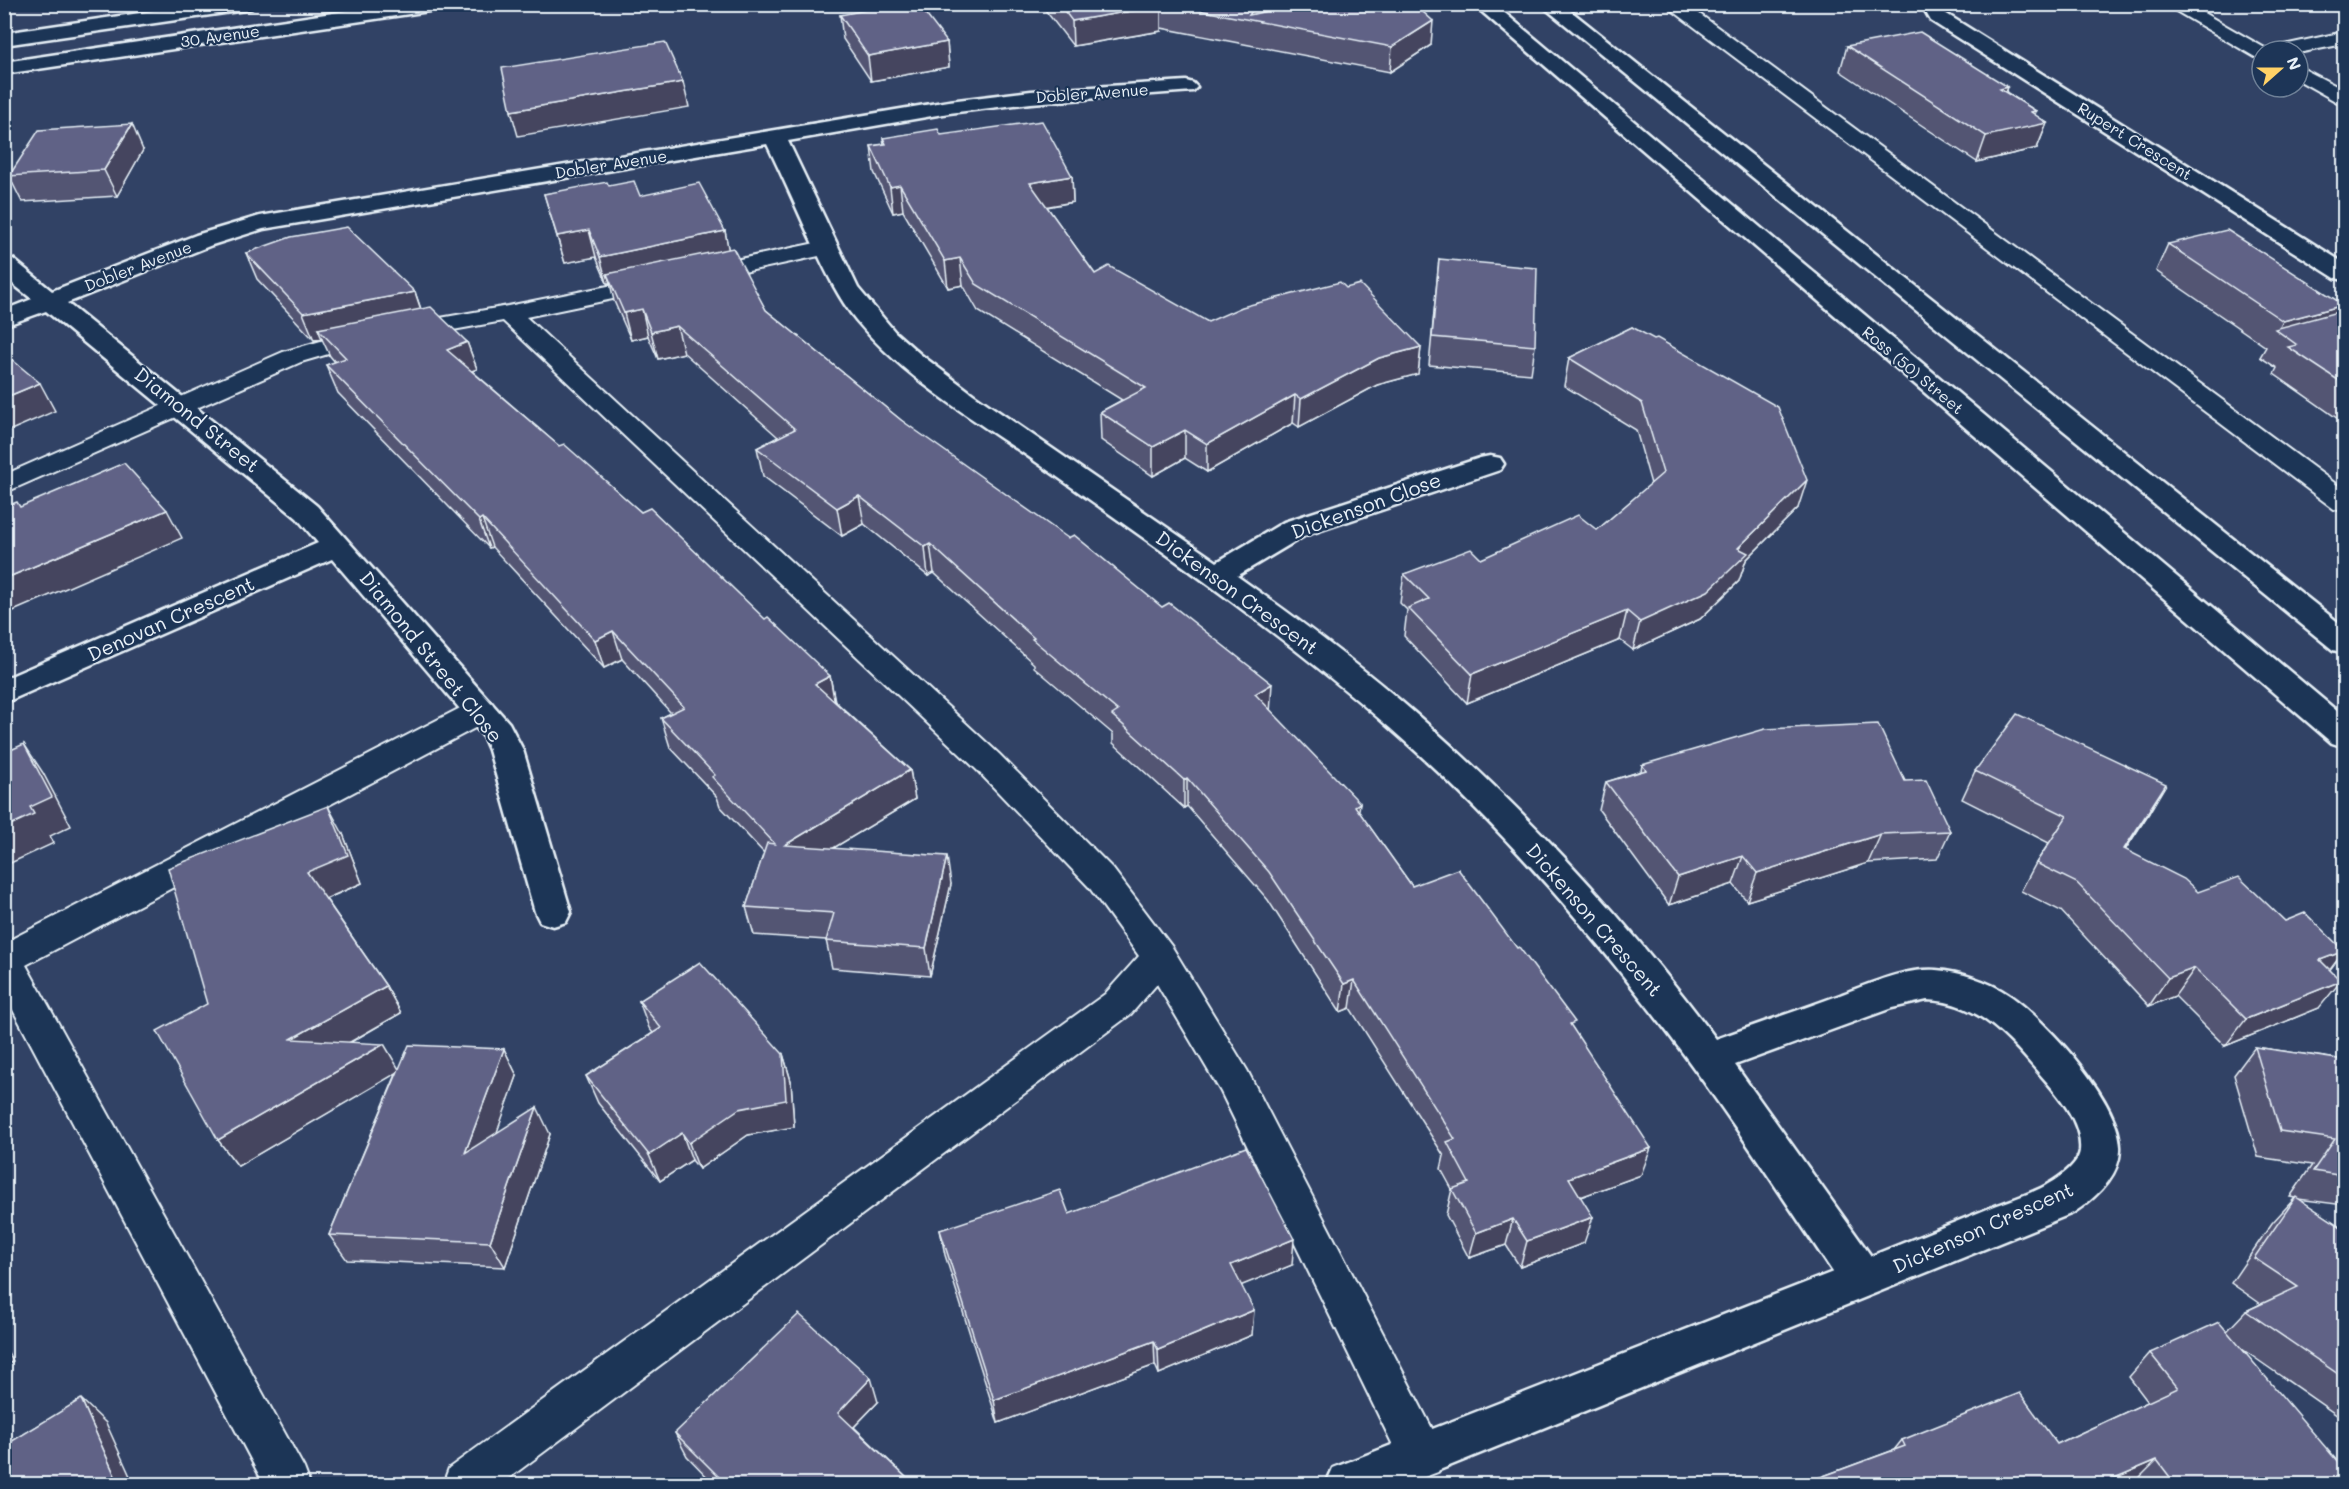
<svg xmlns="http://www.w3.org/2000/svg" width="2349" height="1489" viewBox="0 0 2349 1489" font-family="Mali,sans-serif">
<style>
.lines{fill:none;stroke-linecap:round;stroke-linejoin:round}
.lane-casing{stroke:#e8f1f8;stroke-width:4}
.street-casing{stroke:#e8f1f8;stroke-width:5}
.secondary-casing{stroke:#e8f1f8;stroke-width:5}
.lane{fill:#1d3557;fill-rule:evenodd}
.street{fill:#1d3557;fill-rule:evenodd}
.secondary{fill:#1d3557;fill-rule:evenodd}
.wall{fill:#535473;stroke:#e8f1f8;stroke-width:1.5}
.shaded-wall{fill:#44455e;stroke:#e8f1f8;stroke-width:1.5}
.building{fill:#616286;stroke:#e8f1f8;stroke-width:1.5}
.labels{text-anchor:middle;stroke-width:4.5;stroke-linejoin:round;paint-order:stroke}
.far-street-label{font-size:16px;fill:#e8f1f8;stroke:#1d3557}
.street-label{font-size:20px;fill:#e8f1f8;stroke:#1d3557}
</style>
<rect width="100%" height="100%" fill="#314265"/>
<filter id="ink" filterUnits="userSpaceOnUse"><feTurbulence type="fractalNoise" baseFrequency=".0167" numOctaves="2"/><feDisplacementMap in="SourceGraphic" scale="12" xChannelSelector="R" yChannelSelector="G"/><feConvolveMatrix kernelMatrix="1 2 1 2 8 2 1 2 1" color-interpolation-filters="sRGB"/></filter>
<g filter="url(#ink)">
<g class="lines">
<defs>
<g id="lane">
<path d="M1664,4h22l658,486v21l-10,-2z"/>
<path d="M2164,4h24l82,47h-8v8l-7,-2z"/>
<path d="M2344,32v12l-46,9v-2h-27l3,-4z"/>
<path d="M2298,66l46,24v14l-7,-2 -39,-22z"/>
<path d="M825,241l8,2 3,5 -3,5 -131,28 -8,-2 -4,-5 4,-5 8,-2z"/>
<path d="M653,277l8,2 4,5 -4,5 -135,28 473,437 114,115 59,78 75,123 191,370 6,16 -6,16 -16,6 -16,-6 -185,-380 -64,-108 -26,30 -630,470h-58l6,-16 656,-474 34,-38 -50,-69 -112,-117 -474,-449 -161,29 -41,12 -297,131v-18l279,-123 55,-16 170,-30z"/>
<path d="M481,700l11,3 4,8 -4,8 -466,246 278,503 6,16h-46l-260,-491v-50l466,-240z"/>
</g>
<g id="street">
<path d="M1921,4h19l5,9 399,250v17l-9,-2 -404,-257z"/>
<path d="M1186,81l7,2 4,4 -4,4 -162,12 -82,10 -161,28 70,147 37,44 25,22 53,40 244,168 67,-40 196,-64 10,-2 10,2 4,6 -4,6 -196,66 -67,40c62,44 123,89 180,139 111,97 211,206 299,324 42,-15 83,-29 124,-44 30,-11 64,-27 96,-25 24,2 53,11 73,25 36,24 114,109 111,155 -1,28 -26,49 -47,63l-668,271h-79l7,-16 500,-196c-61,-90 -119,-181 -186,-266 -77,-100 -162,-195 -257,-278 -107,-94 -225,-175 -341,-257 -66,-47 -141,-88 -193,-151 -20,-25 -32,-53 -46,-82 -14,-31 -28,-63 -43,-94l-504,85 -51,16 -145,58 250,203 192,217 14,27 48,162 -5,10 -13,4 -13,-4 -5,-10 -46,-162 -6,-14 -151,-177 -328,144v-24l314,-136 -21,-25 -251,-207 -42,15v-16l28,-11 -28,-22v-20l9,2 39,32 144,-56 64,-19 689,-115 82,-10zM1927,1000c46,1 77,32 105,65 19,22 51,54 48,86 -2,15 -23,28 -35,35 -17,9 -37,15 -55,22 -39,16 -79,32 -119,48l-136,-191 157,-57z"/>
</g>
<g id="secondary">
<path d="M201,4h53l-2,4 -7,2 -241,35v-12z"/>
<path d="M393,4h52l-2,4 -7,2 -432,64v-12z"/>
<path d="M1473,4h21l850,713v30l-12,-4z"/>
<path d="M1540,4h22l782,623v26l-11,-3z"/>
</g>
</defs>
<use href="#lane" class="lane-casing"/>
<use href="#street" class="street-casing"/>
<use href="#secondary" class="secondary-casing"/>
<use href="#lane" class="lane"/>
<use href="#street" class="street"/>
<use href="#secondary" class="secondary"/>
</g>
<g class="wall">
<path d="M1042,4h229l-4,7 164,34 -41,27 -229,-44v3l-88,15 -31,-40z"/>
<path d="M840,15l107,27 2,25 -78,14 -28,-42z"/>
<path d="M1847,46l161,41 -2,5 30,19 -1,4 12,8 -10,25 -60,14 -137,-91z"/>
<path d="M941,135l131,41 1,26 -26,5 48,67 113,48 138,-34 75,59 -3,27 -41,11 -78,42 -6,-4 -86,49 -22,-14 -32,18 -52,-36 -1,-28 22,-12 -144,-89 -15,-26 -15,3 -45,-77 -10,2 -19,-41 -3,-26 13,-2 -1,-6z"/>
<path d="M143,150l-26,46 -95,6 -13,-26z"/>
<path d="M609,186l31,10 85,35 3,18 38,61 135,110 369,290 89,102 53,74 161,143 68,146 -61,22 4,46 -64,24 -14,-22 -37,13 -23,-43 6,-26 -11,-20 3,-13 -94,-148 -10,4 -72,-112 -81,-94 -3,2 -71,-65v-9l-79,-67v-3l-100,-91 -6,3 -64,-52 -22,12 -79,-60 -6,-28 21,-11 -94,-84 -26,6 -10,-23 -17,4 -17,-39 -4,-18h-3l-11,-26 -31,6 -21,-69z"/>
<path d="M2168,244l172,69 4,4v106l-70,-49 3,-6 -17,-11 6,-10 -110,-76z"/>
<path d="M246,253l169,39 6,17 46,33 10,27 -5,2 87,75 82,66 189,164 5,25 75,69 5,29 -82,49 118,36 -21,92 -98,-8 -6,-28 -72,-5 -8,-28 18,-54 -44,-47 -3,-9 -47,-50 -9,-29 10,-5 -49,-54 -18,9 -112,-121 -3,1 -151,-155 -12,-28 9,-3 -5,-6 -8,-17 -8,1 -57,-61z"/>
<path d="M1439,259l96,87 -4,28 -102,-9z"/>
<path d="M1632,327l166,181 -52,52 -7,21 -39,38 -67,31 -13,-10 -153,63 -63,-67 3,-26 -7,-7 4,-29 77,-15 116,-29 54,-46 -15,-54 -72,-44 5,-28z"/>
<path d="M1642,765l263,16 45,50 -13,28 -69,4 -121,38 -14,-17 -64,21 -70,-95 7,-28 35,-11z"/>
<path d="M1975,771l174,42 -24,37 205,120 -11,38 -94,38 -50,-50 -26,10 -88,-95 -40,-20 15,-28 13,-20 -87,-44z"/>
<path d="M343,834l19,49 -36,16 60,87 15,27 -50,29 48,27 105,-20 13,27 -21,57 54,1 -45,133 -158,-7 -18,-25 68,-163 -159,94 -20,-26 -11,-136z"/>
<path d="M639,1001l144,53 8,27 3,46 -46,8 -49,34 -7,-9 -32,21 -62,-78 -12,-27 67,-43 -4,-5z"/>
<path d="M2255,1047l89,13v145l-46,-6 46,30v191l-102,-71 102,136h-209l-1,-2 -4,2h-331l95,-35 8,-10 155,4 91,-42 -19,-25 21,-24 77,-22 19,-20 15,-7 -30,-21 41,-60 23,-25 -5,-1 22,-32 -54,-8 -24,-82z"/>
<path d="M1069,1214l223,51 -51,20 11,50 -93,39 -4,-9 -157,58 -53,-168 -5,-25z"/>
<path d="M878,1402l-24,25 57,55 1,3h-197l-28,-29 -12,-23z"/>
</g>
<g class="shaded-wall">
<path d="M1256,4h15l-11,18 -11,-7z"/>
<path d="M1161,6v25l-88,15 -1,-25z"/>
<path d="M1433,21l-2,24 -41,27 2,-25z"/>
<path d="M947,42l2,25 -78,14 -3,-25z"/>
<path d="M683,82l6,25 -171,29 -7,-25z"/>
<path d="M2008,87l-9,25 1,-23z"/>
<path d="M2036,111l-6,15 17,-3 -10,25 -60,14 9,-26 45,-24z"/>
<path d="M132,124l11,26 -26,46 -13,-26z"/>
<path d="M1072,176l1,26 -41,7 -2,-26z"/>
<path d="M900,185l3,26 -10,2 -3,-26z"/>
<path d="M589,230l7,27 -31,6 -8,-27z"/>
<path d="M725,231l5,27 -123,16 3,9h-3l-7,-26z"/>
<path d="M960,258l3,27 -15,3 -3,-27z"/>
<path d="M415,292l9,27 -106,10 4,10 -8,1 -11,-27z"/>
<path d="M2344,305l-15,27 -51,-1 5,-10z"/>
<path d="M642,309l6,27 -17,4 -7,-27z"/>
<path d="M677,326l7,27 -26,6 -7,-27z"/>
<path d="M467,342l10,27 -21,8 -9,-27z"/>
<path d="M1421,347l-3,27 -41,11 -78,42 2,-28 78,-41z"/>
<path d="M40,383l15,28 -51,22v-35z"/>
<path d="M1295,395l-2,28 -86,49v-28z"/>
<path d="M1185,430v28l-32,18v-29z"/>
<path d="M1807,480l-9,28 -52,52 -7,21 -39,38 -67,31 7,-28 98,-74z"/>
<path d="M859,496l5,28 -22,12 -5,-28z"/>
<path d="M167,510l15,28 -178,77v-36z"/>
<path d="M482,518l10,29 -3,1 -10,-28z"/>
<path d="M930,544l4,29 -6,3 -3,-29z"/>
<path d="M1627,611l-7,29 -153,63 5,-29z"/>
<path d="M613,631l9,28 -18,9 -9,-28z"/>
<path d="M830,676l5,28 -20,-20z"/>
<path d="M1272,684l-2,29 -15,-19z"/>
<path d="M24,744l19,29 28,53 -21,10 4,7 -50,23v-38z"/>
<path d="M910,770l5,29 -123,74 -7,-28z"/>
<path d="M1187,778v28l-3,2v-28z"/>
<path d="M2166,784l-17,29 -42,65 17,-29z"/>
<path d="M1360,803l-4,28 -1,-25z"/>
<path d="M328,806l15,28 19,49 -39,17 -16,-28z"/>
<path d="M1881,834l-13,29 -121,38 10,-28z"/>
<path d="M947,856l4,28 -21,92 -4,-28z"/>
<path d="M1743,856l-10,28 -64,21 9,-28z"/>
<path d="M2344,951l-21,28 -3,-19z"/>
<path d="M2195,968l-20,28 -26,10 19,-28z"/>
<path d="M1354,980l-4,28 -10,4 4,-28z"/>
<path d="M2341,981l-22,27 -94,38 21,-27z"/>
<path d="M386,986l15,27 -93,53 -17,-27z"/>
<path d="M384,1044l16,27 -162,95 -20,-26z"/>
<path d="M504,1049l13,27 -37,104 -15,-27z"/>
<path d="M783,1054l8,27 3,46 -46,8 -49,34 -10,-26z"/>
<path d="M537,1107l13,27 -45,133 -15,-25z"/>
<path d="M682,1133l10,27 -32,21 -11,-26z"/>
<path d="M1651,1148l-10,27 -80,29 8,-26z"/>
<path d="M1593,1217l-9,26 -64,24 7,-26z"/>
<path d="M1513,1219l-7,26 -37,13 7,-25z"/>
<path d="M1294,1239l-2,26 -62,25 1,-25z"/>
<path d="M1254,1310l-2,25 -93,39 -1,-24z"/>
<path d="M1154,1341l1,24 -157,58 -4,-23z"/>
<path d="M4,1346l9,15 -9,6z"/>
<path d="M871,1378l7,24 -33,34 -7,-23z"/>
<path d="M81,1399l25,24 28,62h-15z"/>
<path d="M2157,1460l-23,23 -4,2h-32z"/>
</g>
<g class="building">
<path d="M897,4h21l29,38 -79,14 -28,-41z"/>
<path d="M1059,4h100l2,2 -89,15z"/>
<path d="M1167,4h89l-7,11 48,-11h117l19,17 -41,26z"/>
<path d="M1920,32l88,55 -8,2 36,22 -5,1 16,11 -61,13 -139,-90z"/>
<path d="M665,42l18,40 -172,29 -9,-43z"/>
<path d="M1042,121l30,55 -42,7 65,91 14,-8 99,56 34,-15 98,-25 6,6 14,-4 61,63 -42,11 -78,41 -6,-4 -88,49 -22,-14 -32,17 -53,-35 46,-24 -170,-104 -16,-26 -15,3 -45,-76 -10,2 -19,-41 15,-2 -3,-6 55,-9 3,6z"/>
<path d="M132,124l-28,46 -95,6 30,-46z"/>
<path d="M634,181l6,15 59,-13 26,48 -125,26 -11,-27 -32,6 -13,-42 63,-12 2,4z"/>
<path d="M347,227l68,65 -112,21 -57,-60 45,-16z"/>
<path d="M2227,230l117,75 -61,16 -115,-77z"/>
<path d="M733,248l33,62 135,110 167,118 6,-3 88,72 7,-4 103,81 -17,10 105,109 -5,3 57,80 46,-17 59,79 2,-1 56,75 -5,2 81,124 -82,30 24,39 -66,24 -14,-22 -37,14 -24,-44 17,-6 -22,-41 8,-3 -101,-159 -10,4 -75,-112 -82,-94 -3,2 -72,-65 6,-4 -86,-72 2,-1 -104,-94 -5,3 -66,-51 -22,12 -80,-60 38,-19 -118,-103 -26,6 -9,-23 -18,4 -17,-39z"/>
<path d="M1439,259l98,9 -2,78 -103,-9z"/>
<path d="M431,307l36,35 -20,8 112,96 5,-2 77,68 9,-4 115,111 3,-2 62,59 -15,8 95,86 -125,75 162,11 -21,92 -100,-7 8,-28 -88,-6 21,-64 8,1 -63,-67 3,-2 -54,-57 23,-11 -71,-76 -18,9 -113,-122 -3,2 -153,-155 20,-7 -28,-29z"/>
<path d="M2337,312l7,5v67l-56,-37 9,-2 -22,-16z"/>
<path d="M1632,327l22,12 3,-1 121,69 29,73 -69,68 10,5 -40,38 -68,31 -13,-11 -155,63 -64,-66 21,-9 -25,-25 67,-25 10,10 97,-44 19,15 66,-57 -21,-70 -73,-45z"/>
<path d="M4,353l36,30 -36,15z"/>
<path d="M124,463l43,47 -163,69v-72l13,-5 3,5z"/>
<path d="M2017,714l149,70 -42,65 60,30 14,13 41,-15 46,44 20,-8 39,38 -24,9 21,21 -95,38 -51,-51 -27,10 -91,-95 -41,-20 31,-47 -92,-45z"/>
<path d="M1878,724l27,57 21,-1 24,51 -69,3 -124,39 -14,-17 -65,21 -72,-95 40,-12 -4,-5 123,-36z"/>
<path d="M24,744l28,53 -22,10 4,7 -30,14v-75z"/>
<path d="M328,806l20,49 -41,17 79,114 -95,53 93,5 -166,96 -61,-109 50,-27 -39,-136z"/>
<path d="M700,962l83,92 3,46 -47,9 -50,34 -7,-10 -33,22 -63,-79 75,-48 -22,-27z"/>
<path d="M409,1045l95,4 -39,104 72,-46 -47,135 -161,-7z"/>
<path d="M2255,1047l89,13v116l-31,-5 22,-32 -55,-8z"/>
<path d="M1246,1147l48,92 -63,26 23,45 -96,40 -4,-9 -160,59 -54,-170 120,-40 9,24z"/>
<path d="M2296,1197l48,32v149l-98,-67 52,-24 -44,-29z"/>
<path d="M799,1314l72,64 -33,35 73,69 -2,3h-182l-52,-52z"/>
<path d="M2219,1322l125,147v16h-168l-19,-25 -59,25h-299l106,-39 -3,-6 118,-47 37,51 121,-56 -28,-35z"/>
<path d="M81,1399l38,86h-115v-39z"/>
</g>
</g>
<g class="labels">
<g class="far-street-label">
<text transform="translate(220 36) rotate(-8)" y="6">30 Avenue</text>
<text transform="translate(1092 93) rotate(-4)" y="6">Dobler Avenue</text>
<text transform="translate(2135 141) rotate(32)" y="6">Rupert Crescent</text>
<text transform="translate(611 164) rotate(-9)" y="6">Dobler Avenue</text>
<text transform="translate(138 266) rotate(-21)" y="6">Dobler Avenue</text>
<text transform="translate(1913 370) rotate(40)" y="6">Ross (50) Street</text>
</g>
<g class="street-label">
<text transform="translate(197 420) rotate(39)" y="7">Diamond Street</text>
<text transform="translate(1366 506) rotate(-20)" y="7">Dickenson Close</text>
<text transform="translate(1237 593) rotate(36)" y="7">Dickenson Crescent</text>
<text transform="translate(171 619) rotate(-24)" y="7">Denovan Crescent</text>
<text transform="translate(431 657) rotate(51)" y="7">Diamond Street Close</text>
<text transform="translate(1594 920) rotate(49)" y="7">Dickenson Crescent</text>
<text transform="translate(1983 1228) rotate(-24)" y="7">Dickenson Crescent</text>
</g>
</g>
<rect width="2349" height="1489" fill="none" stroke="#1d3557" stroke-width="24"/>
<rect x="12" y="12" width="2325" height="1465" fill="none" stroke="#e8f1f8" stroke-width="2" filter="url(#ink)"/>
<g transform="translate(2280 69) rotate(69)"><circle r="28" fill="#1d3557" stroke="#6e8097" stroke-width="1.5"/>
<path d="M0-4.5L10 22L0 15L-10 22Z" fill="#ffd166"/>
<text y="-9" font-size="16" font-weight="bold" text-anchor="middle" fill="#e8f1f8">N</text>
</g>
</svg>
